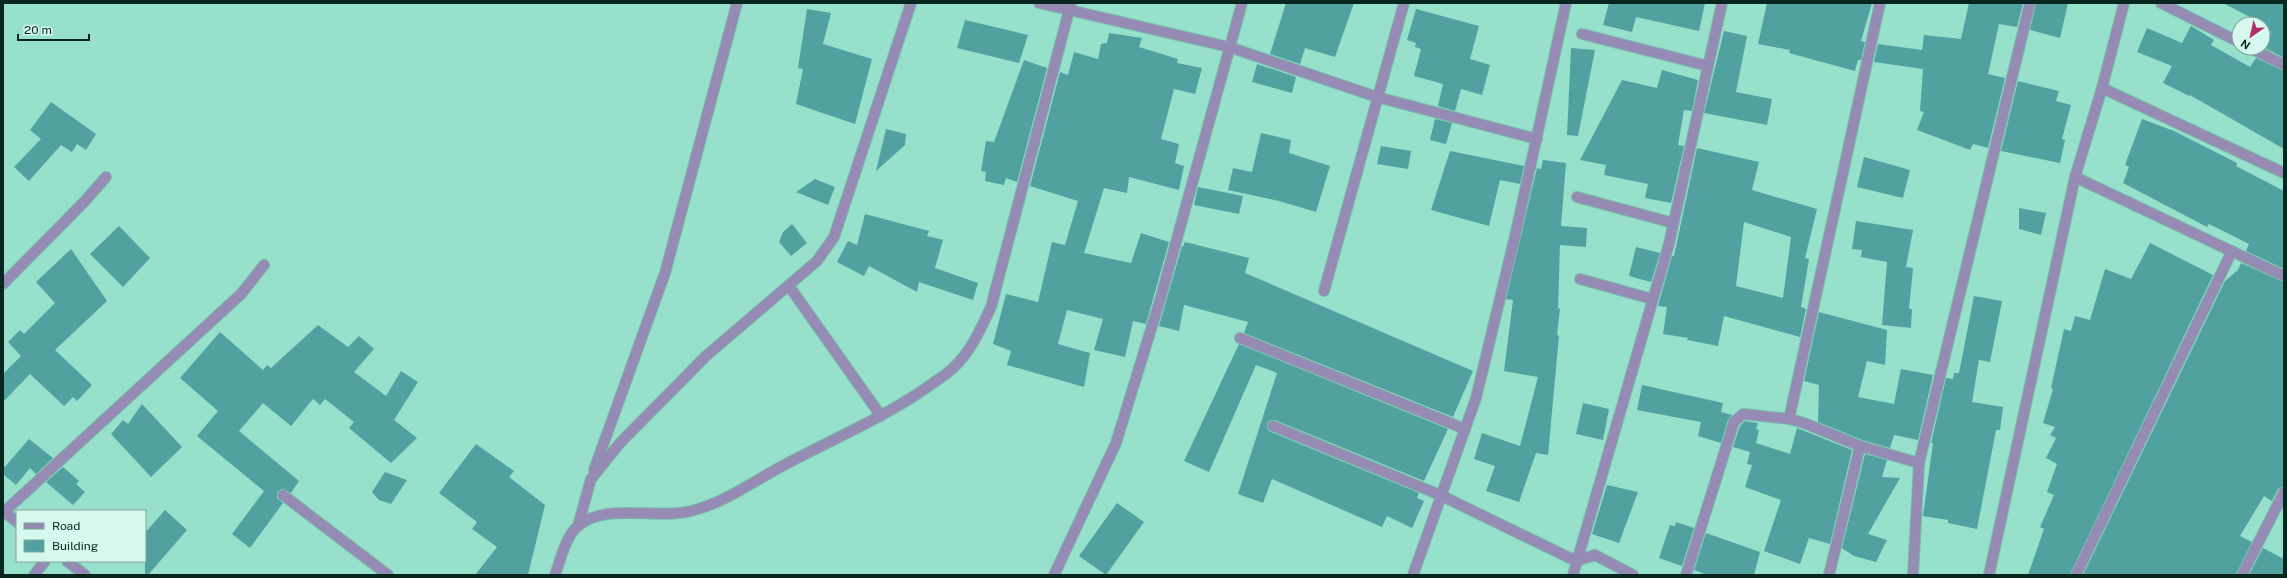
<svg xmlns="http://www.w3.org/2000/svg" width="2287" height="578" viewBox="0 0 2287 578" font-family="'Public Sans',sans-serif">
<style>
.building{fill:#51a1a1;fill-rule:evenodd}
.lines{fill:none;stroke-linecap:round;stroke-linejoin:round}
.minor-casing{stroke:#7abba9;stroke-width:12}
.minor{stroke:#958bb5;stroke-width:10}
</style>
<rect width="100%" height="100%" fill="#97e0cc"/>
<g class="building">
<path d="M1286,3h68l-19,54 -30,-9 -5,16 -30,-10z"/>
<path d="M1609,3h96l-6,28 -63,-14 -4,15 -29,-7z"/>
<path d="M1767,3h105l-11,38 4,1 -4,18h-3l-3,11 -66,-18 1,-3 -32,-6z"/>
<path d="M1969,3h54l-6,24 -18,-3 -11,50 17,4 -17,70 -15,-4 -3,6 -53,-20 7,-18 -4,-1 3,-42 -49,-7 4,-18 44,6 2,-15 37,4z"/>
<path d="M2036,3h32l-8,35 -30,-8z"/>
<path d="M2223,3h61v55l-21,-11 8,-15 -8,-8z"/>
<path d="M807,9l24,4 -8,31 49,15 -17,65 -59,-20 7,-35 -5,-1z"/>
<path d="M1416,9l63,17 -9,33 20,6 -8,30 -21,-6 -6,22 -17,-5 5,-22 -29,-8 7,-27 -6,-2 1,-4 -9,-3z"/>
<path d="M965,20l63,15 -9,28 -62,-15z"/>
<path d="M2191,26l23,14 -3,5 39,22 6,-9 28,13v78l-94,-54 -1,1 -26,-13 9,-17 -35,-14 10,-24 35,15z"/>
<path d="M1724,31l23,5 -11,56 36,7 -5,26 -63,-12z"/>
<path d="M1109,33l33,5 -3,9 39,12 -1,4 25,5 -7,26 -21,-5 -13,50 18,5 -4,19 9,3 -5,24 -50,-13 -2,16 -23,-5 -20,65 47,10 10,-30 28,9 -23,82 -13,-3 -8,36 -31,-7 9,-31 -36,-9 -9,34 32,9 -6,34 -77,-22 4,-14 -18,-7 13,-50 32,8 14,-60 13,3 13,-44 -48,-15 30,-114 8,3 6,-23 24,7 3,-15 6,-1z"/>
<path d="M1571,48l24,2 -17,86 -11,-1z"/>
<path d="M1024,60l23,8 -30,114 -11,-4 -2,7 -19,-4 1,-9 -5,-1 5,-30 8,1z"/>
<path d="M1257,64l39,13 -4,16 -40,-11z"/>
<path d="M1662,70l36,10 -6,31 -8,-1 -6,35 6,1 -13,57 -26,-5 3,-14 -44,-9 2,-10 -26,-5 42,-80 35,8z"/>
<path d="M2018,81l41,10 -3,10 15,4 -9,34 3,1 -5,23 -59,-12z"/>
<path d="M51,102l45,32 -10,16 -9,-6 -5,8 -11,-7 -32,36 -15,-14 27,-28 -11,-9z"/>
<path d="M1435,119l17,4 -6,21 -16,-4z"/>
<path d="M2142,119l32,12 63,32 -1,3 48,25v78l-38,-18 3,-7 -40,-20 -2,3 -84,-44 6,-16 -4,-2z"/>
<path d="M886,129l20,5 -1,11 -29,26z"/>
<path d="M1261,133l30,7 -2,13 41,13 -14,46 -37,-11 -51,-11 5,-22 19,4z"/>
<path d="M1381,146l30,5 -3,18 -31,-5z"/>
<path d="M1697,148l62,14 -7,28 65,19 -12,49 4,1 -8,48 5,2 -6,28 -76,-21 -6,30 -31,-6 1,-2 -25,-4 4,-27 -9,-1 14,-50h2zM1744,222l47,15 -8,61 -47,-12z"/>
<path d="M1450,151l74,15 -4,18 -20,-4 -11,46 -58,-16z"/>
<path d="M1864,157l46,13 -7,28 -46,-11z"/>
<path d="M1543,160l23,3 -5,63 26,2 -1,19 -26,-2 -2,63 2,1 -3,26 2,1 -11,119 -12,-2 -17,49 -33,-11 9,-25 -21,-7 8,-26 38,13 18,-69 -34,-6 9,-71 -7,-1 31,-131 4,1z"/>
<path d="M815,179l20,8 -7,18 -32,-13z"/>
<path d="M1198,187l45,9 -4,18 -45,-9z"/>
<path d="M2019,208l27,5 -5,22 -22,-6z"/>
<path d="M865,214l64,17 -2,5 16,4 -8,28 43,15 -5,17 -54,-18 -2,10 -48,-26 -5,10 -27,-14 11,-21 9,4z"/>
<path d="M1856,221l57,9 -7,37 7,1 -4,41h3l-1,19 -29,-3 5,-63 -26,-5 1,-7 -10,-1z"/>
<path d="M792,224l15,19 -16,13 -12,-14 4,-10z"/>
<path d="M119,226l31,32 -27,29 -33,-33z"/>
<path d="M1185,242l64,16 -4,15 228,98 -20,46 -209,-84 4,-11 -64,-17 -5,26 -20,-5 23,-80 1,1z"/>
<path d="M2150,243l63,32 -143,300h-42l16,-46 -4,-2 14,-32 -7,-3 10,-28 -11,-6 10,-20 -6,-3 5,-8 -12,-4 10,-34 -2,-1 13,-59 7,2 4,-15 15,4 15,-51 26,10z"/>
<path d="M1636,247l24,6 -9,29 -22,-6z"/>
<path d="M71,249l36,52 -52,49 37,35 -15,16 -4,-4 -9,9 -34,-32 -27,28v-28l18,-18 -13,-14 12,-12 4,4 31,-31 -19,-21z"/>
<path d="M2241,263l43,19v204l-6,3 -6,12 -8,-5 -24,40 12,6 -16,33h-153l142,-294 13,-11z"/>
<path d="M1974,296l28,5 -12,61 -11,-2 -7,42 31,5 -3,23h-4l-19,99 -29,-6v-3l-25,-4 10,-73h-2l15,-65 7,1 1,-6h5z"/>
<path d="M1819,312l68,18 -2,35 -18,-4 -9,36 36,7 7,-35 32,6 -15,65 -24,-5 -4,13 -28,-8 -44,-18 1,-37 -15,-4z"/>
<path d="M318,325l30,22 11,-11 15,13 -20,23 32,24 15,-25 17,11 -24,38 23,18 -26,25 -42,-35 5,-6 -29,-23 -5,6 -7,-6 -22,27 -28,-23 -24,28 60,50 -8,12 -8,-4 -5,2 -1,7 6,5 -33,45 -18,-14 32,-43 -67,-55 21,-25 -38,-33 40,-46 43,38 4,-5 4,3z"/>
<path d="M1239,344l209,85 -24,52 -149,-61 -6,1 -2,3 1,6 3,2 148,61 -2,5 7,3 -12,27 -25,-12 -5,11 -110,-48 -9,24 -25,-9 39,-121 -21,-8 -47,107 -25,-11z"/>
<path d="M1642,385l81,18 -2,9 11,3 -4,5 -7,23 -23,-7 3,-14 -64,-12z"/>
<path d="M1583,403l26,6 -6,31 -27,-6z"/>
<path d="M142,404l40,43 -31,30 -40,-43 12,-14 5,4z"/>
<path d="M1745,421l13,2 -2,6 3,1 -3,13 34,11 7,-26 55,22 -22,94 -21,-6 -9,26 -36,-13 17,-51 -36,-13 7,-22 -5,-1 3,-12 -17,-5 7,-21z"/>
<path d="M29,439l24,19 -17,16 -6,-6 -14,17 -13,-11v-5z"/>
<path d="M476,444l38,27 -5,6 36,28 -17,70h-53l22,-28 -25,-18 5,-7 -38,-29z"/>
<path d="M1865,454l22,6 -5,17 18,1 -32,56 19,6 -11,22 -22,-6 -12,-8z"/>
<path d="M63,467l16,14 -3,3 9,8 -12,13 -27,-23z"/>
<path d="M385,472l22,8 -16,24 -12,-4 -7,-8z"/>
<path d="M1607,485l31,7 -19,51 -27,-9z"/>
<path d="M1117,503l27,19 -38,53 -27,-19z"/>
<path d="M165,510l22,20 -39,45h-3v-42z"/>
<path d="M1676,522l18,6 -12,38 -23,-8 11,-33 5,1z"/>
<path d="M1706,533l54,19 -6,23h-47l-13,-5z"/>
<path d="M2263,548l21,11v16h-35z"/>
</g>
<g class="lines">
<defs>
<g id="minor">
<path d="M1039,3l190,44 148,50 160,42"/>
<path d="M2161,3l78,39"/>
<path d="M1582,34l126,32"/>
<path d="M2250,48l34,17"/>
<path d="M2102,88l182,85"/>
<path d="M2075,177l209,99"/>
<path d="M1577,197l96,26"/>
<path d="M1580,279l72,20"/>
<path d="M3,284l82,-83 21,-24"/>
<path d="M789,286l92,130"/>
<path d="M1324,291l80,-288"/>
<path d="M1240,338l225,91"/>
<path d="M1789,419l91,-416"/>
<path d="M1273,426l167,69 136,66 19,-6 38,20"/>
<path d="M594,470l71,-197 72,-270"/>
<path d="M283,495l105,80"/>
<path d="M3,511l14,11"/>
<path d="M4,512l237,-218 23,-29"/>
<path d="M578,526l13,-47 29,-36 86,-87 111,-95 17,-24 77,-234"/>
<path d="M67,561l18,14"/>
<path d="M34,575l11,-14"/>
<path d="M555,575c6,-16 10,-38 23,-49 28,-24 80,-6 113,-15 36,-9 64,-31 97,-48 47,-25 97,-46 141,-77 8,-6 17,-11 24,-18 18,-16 28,-40 38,-61l80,-304"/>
<path d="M1054,575l62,-132 44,-143 82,-297"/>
<path d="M1413,575l63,-177 40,-166 50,-229"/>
<path d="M1573,575l96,-331 53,-241"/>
<path d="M1686,575l48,-153 9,-8 46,5 15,4 56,23 59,17"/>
<path d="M1829,575l31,-129"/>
<path d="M1913,575l6,-112 111,-460"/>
<path d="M1989,575l86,-398 27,-89 22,-85"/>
<path d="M2076,575l156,-324"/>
<path d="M2242,575l42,-83"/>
</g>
</defs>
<use href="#minor" class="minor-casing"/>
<use href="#minor" class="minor"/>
</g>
<rect width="2287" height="578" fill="none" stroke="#06261f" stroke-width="8"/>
<rect x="16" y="510" width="130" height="52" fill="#d5f9ee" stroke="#82a59b"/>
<rect x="24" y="523" width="20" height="6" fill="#958bb5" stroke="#82a59b"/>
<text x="52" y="530" font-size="12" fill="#06261f">Road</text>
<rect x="24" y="540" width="20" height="12" fill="#51a1a1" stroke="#82a59b"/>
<text x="52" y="550" font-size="12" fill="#06261f">Building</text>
<g transform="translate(2251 36) rotate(214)"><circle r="19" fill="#d5f9ee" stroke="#82a59b"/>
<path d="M0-3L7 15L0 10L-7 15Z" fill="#b22b6d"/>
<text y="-6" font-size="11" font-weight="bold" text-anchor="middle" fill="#06261f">N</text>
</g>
<path d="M18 34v6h71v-6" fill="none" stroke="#06261f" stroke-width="2"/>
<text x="24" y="34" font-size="12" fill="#06261f" stroke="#d5f9ee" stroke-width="3" paint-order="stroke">20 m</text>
</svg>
